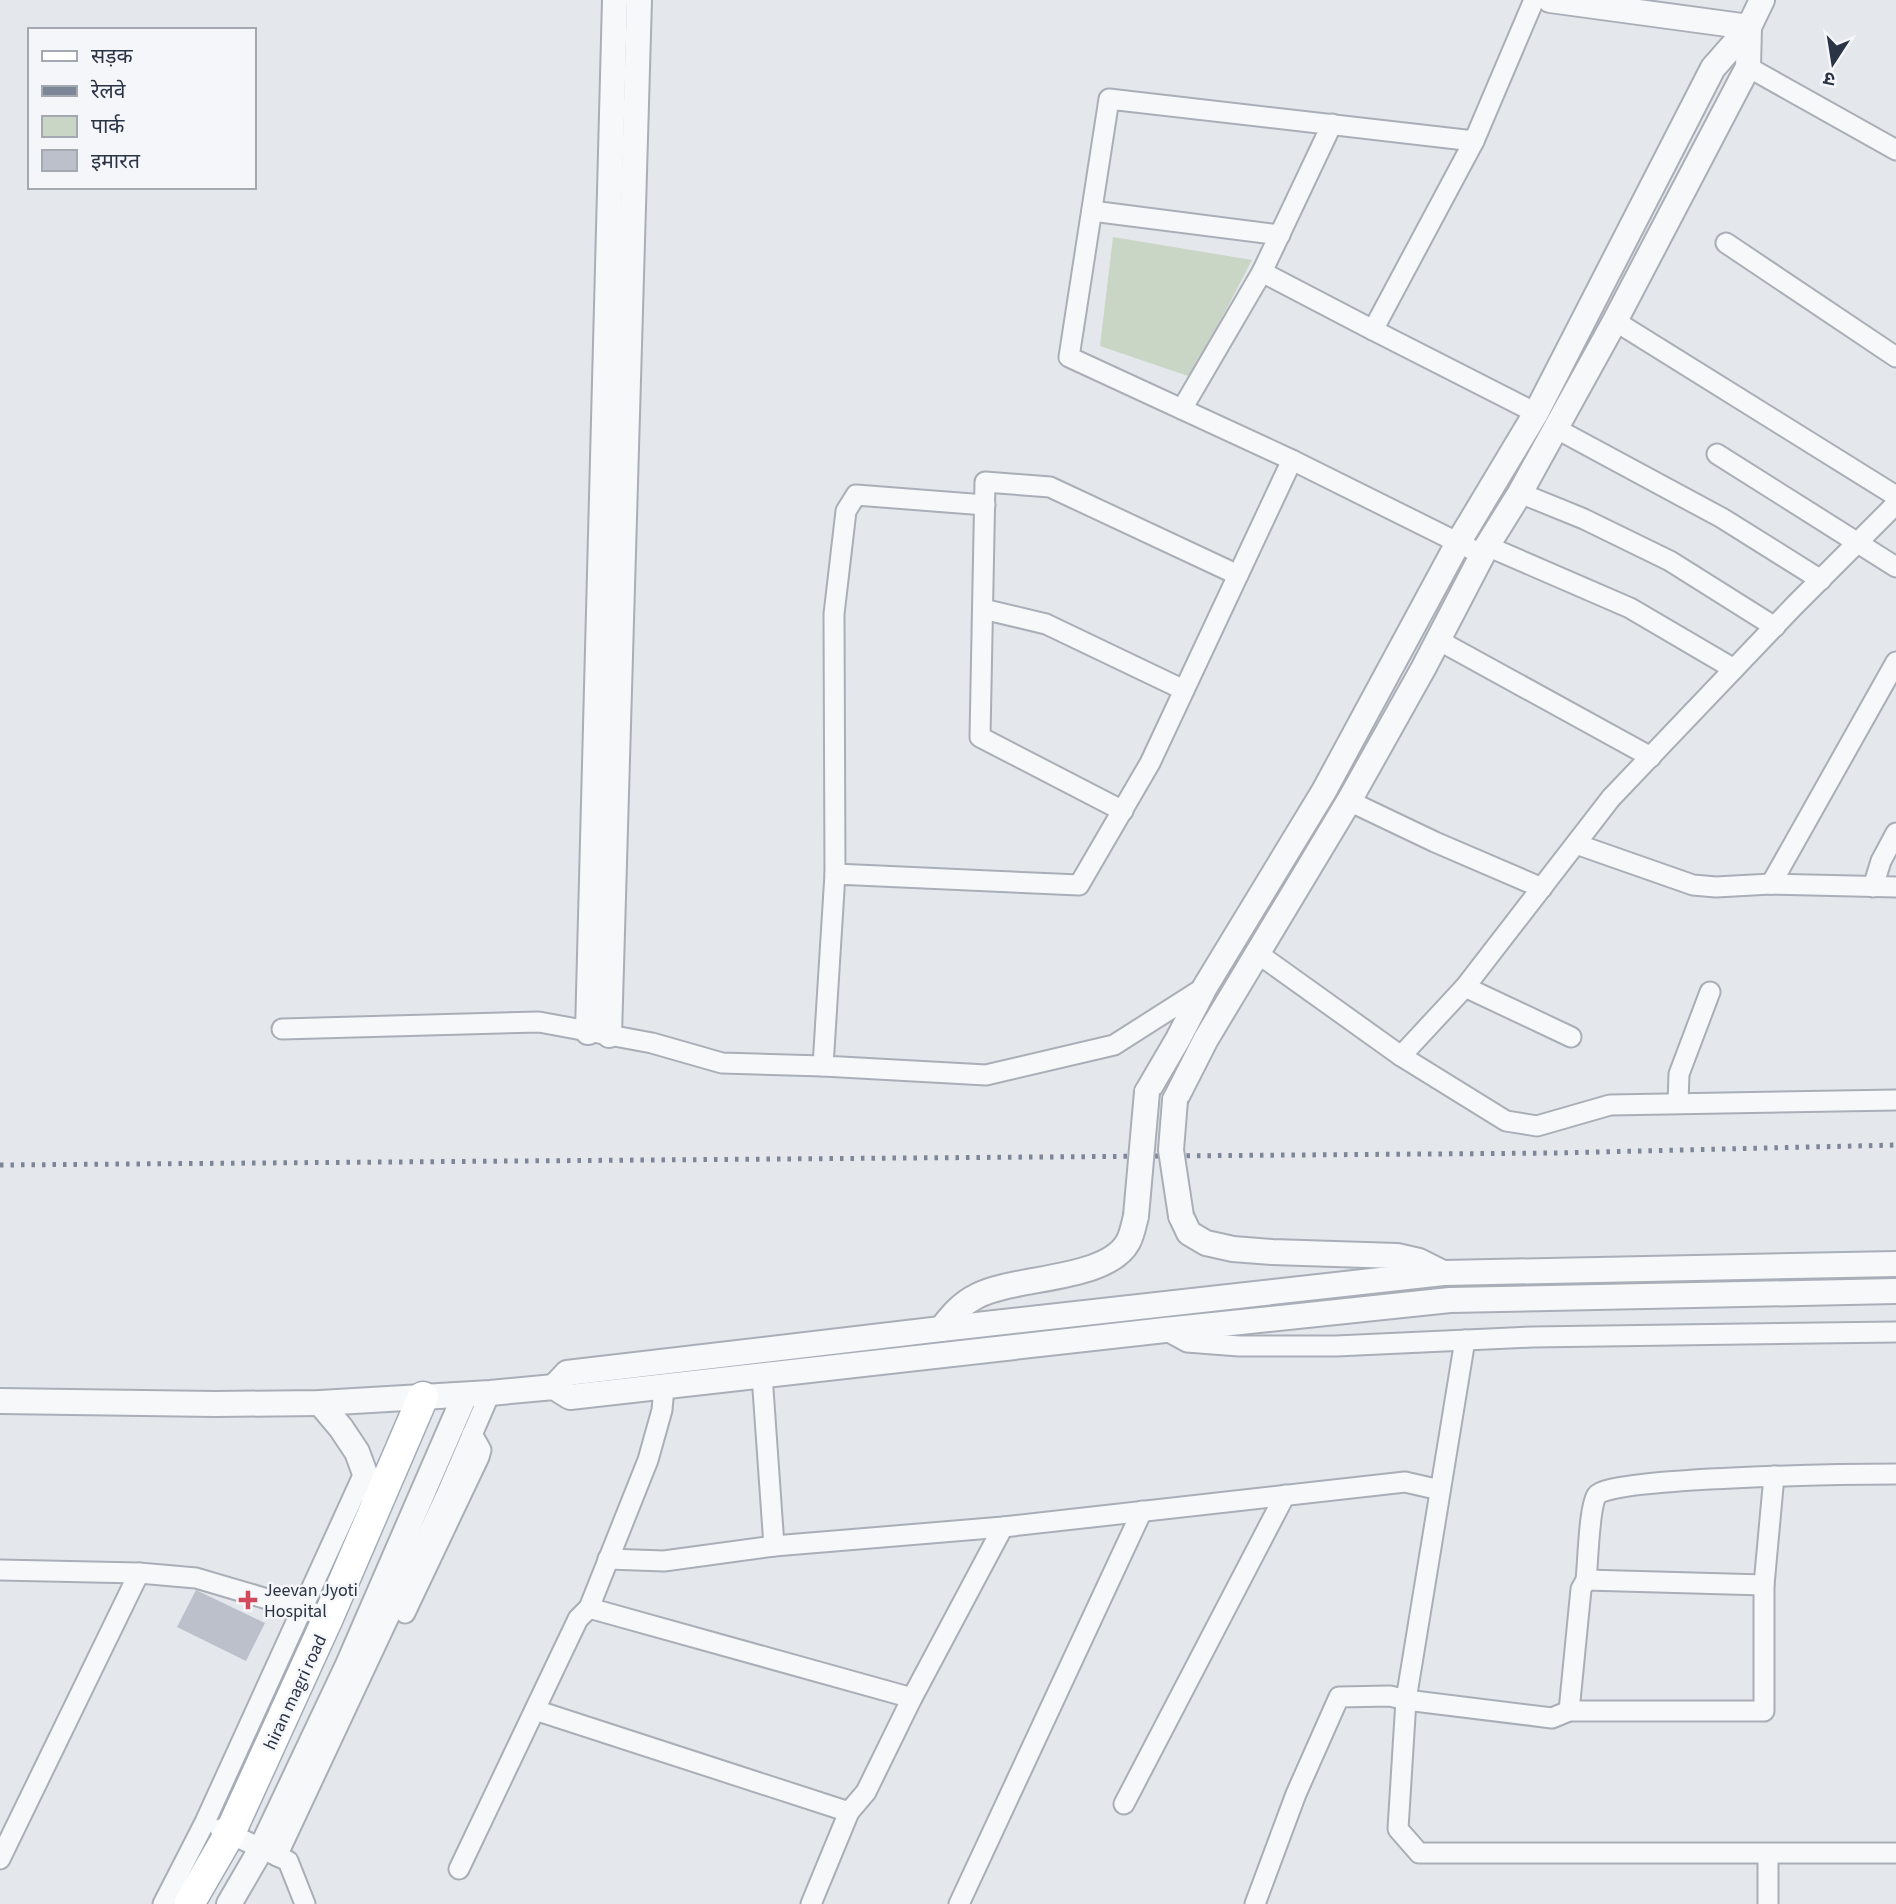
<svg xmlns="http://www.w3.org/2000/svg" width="1896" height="1904" viewBox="0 0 1896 1904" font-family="'Source Sans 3','Noto Sans Devanagari',sans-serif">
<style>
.green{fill:#c9d6c5}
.building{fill:#bbc0ca}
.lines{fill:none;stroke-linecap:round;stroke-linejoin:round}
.minor-casing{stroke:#a9aeb7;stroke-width:23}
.tertiary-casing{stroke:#a9aeb7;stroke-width:28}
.primary-casing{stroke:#a3abb8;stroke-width:33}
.minor{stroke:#f7f8fa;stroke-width:19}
.tertiary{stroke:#f7f8fa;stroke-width:24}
.primary{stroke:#fff;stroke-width:30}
.rail{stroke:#7d8696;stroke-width:5;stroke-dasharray:3.5 7;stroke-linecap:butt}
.tertiary-bridge-casing{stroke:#a9aeb7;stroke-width:28;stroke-linecap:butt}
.tertiary-bridge{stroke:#f7f8fa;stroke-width:24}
.poi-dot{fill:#d1495b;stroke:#f4f6f9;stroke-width:2.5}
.labels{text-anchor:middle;stroke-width:5;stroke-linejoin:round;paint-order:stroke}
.poi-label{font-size:18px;fill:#2b3445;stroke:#f4f6f9;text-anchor:start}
.street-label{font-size:18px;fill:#2b3445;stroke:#f4f6f9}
</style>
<rect width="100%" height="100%" fill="#e4e7ec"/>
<path class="green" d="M1113,237l139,23 -61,117 -91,-31z"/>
<path class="building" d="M196,1590l69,33 -19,38 -69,-34z"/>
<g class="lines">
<defs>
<g id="minor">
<path d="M1748,67l148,83"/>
<path d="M1474,141l-101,189 163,83"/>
<path d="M1092,211l188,24"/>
<path d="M1726,243l170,114"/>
<path d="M1262,272l70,-148"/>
<path d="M1615,321l281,175"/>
<path d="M1182,409l80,-137 111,58"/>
<path d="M1555,428l167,90 99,62"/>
<path d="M1717,454l179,113"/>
<path d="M1520,493l64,26 86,42 105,66"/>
<path d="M1487,546l143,62 104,61"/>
<path d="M1483,555l-191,-95 -223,-103 40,-258 365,42 60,-141"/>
<path d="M983,609l63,15 138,66"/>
<path d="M1438,640l213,117"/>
<path d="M1349,801l86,41 107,46"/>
<path d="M1123,811l-143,-74 5,-255 65,5 188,88"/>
<path d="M1576,844l117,41 23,2 55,-3 125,3"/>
<path d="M835,874l-1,-260 12,-103 10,-16 129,10"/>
<path d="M1771,884l125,-222"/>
<path d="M1873,887l8,-26 15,-28"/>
<path d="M1257,953l144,103 64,-69 146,-189 184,-193 101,-101"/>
<path d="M1205,987l-91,58 -128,30 -163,-9 12,-192 244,11 71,-122 142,-303"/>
<path d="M1465,987l106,50"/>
<path d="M282,1029l257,-7 113,21 70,20 101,3"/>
<path d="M1401,1056l105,65 31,5 73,-21 286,-5"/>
<path d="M1678,1103l1,-29 31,-82"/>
<path d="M1165,1330l22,12 52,4h97l196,-9 364,-5"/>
<path d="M762,1375l12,171"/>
<path d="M1774,1476l-10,109v126h-195l-17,7 -146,-18 -8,129 21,24h477"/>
<path d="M608,1559l56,2 110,-15 229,-19 402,-45 35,8"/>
<path d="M0,1570l139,3 -139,286"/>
<path d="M139,1573l57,5 119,35"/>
<path d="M1586,1580l178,5"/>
<path d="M589,1608l323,90"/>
<path d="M405,1613l74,-156 2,-7 -9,-16"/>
<path d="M535,1710l314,102"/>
<path d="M1569,1711l12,-122 5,-9c2,-17 3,-74 11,-85 13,-18 262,-21 299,-21"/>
<path d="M1124,1804l161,-309"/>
<path d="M220,1829l68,32 17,43"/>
<path d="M277,1856l170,-363 43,-100"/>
<path d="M459,1869l119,-250 11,-11 59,-148 14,-50 2,-23"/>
<path d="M163,1904l42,-82 160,-351"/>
<path d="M811,1904l38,-92 17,-20 46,-94 91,-171"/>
<path d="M959,1904l183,-393"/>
<path d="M1255,1904l41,-110 43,-97 51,-1 16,4 59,-360"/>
<path d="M1768,1904v-50"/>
</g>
<g id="tertiary">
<path d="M1550,0l199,27"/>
<path d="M588,1032l27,-1032"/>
<path d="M609,1035l30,-1035"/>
<path d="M1147,1092l31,-53 27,-52 119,-196 134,-248 78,-130 177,-345 36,-41 13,-27"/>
<path d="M1175,1100l31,-61 143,-238 74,-132 64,-123 33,-53 95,-172 133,-254 1,-40"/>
<path d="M1181,1216l8,17 17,10 27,6 39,3 125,4 22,5 24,12"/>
<path d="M941,1329c11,-14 20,-25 36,-33 38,-20 130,-15 151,-54 4,-7 6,-18 8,-26"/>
<path d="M554,1387l13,-14 374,-44 502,-56 453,-9"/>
<path d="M0,1401l215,3 105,-1 170,-10 64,-6 16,10 595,-67 285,-30 446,-9"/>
<path d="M320,1403l21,25 16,24 20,54"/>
<path d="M229,1904l32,-55 86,-182 118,-272"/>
</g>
<path id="primary" d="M189,1904l41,-71 98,-215 95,-221"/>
</defs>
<use href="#minor" class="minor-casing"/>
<use href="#tertiary" class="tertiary-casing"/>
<use href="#primary" class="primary-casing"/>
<use href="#minor" class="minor"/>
<use href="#tertiary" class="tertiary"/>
<use href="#primary" class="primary"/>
<path class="rail" d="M0,1165l1556,-12 340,-8"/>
<defs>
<g id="tertiary-bridge">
<path d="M1175,1100l-4,50 10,66"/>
<path d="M1136,1216l11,-124"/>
</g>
</defs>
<use href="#tertiary-bridge" class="tertiary-bridge-casing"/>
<use href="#tertiary-bridge" class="tertiary-bridge"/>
</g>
<path class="poi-dot" d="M244.5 1589.5h7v7h7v7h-7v7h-7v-7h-7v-7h7z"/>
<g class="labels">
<g class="poi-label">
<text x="264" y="1596">Jeevan Jyoti<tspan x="264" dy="21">Hospital</tspan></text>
</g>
<g class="street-label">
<text transform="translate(295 1692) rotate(-65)" y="6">hiran magri road</text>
</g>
</g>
<rect x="28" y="28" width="228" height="161" fill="#f4f6f9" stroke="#a4a8b1" stroke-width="2"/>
<rect x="42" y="51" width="35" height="10" fill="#ffffff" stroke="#a4a8b1" stroke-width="2"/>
<text x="91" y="63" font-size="21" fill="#2b3445">सड़क</text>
<rect x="42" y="86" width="35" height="10" fill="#7d8696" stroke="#a4a8b1" stroke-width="2"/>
<text x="91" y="98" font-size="21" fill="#2b3445">रेलवे</text>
<rect x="42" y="116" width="35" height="21" fill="#c9d6c5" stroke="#a4a8b1" stroke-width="2"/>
<text x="91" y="133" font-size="21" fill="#2b3445">पार्क</text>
<rect x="42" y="150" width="35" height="21" fill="#bbc0ca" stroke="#a4a8b1" stroke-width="2"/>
<text x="91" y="168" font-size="21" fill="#2b3445">इमारत</text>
<g transform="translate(1833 63) rotate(192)" stroke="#f4f6f9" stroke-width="5" paint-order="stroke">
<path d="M0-5L12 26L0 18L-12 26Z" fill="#2b3445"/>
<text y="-10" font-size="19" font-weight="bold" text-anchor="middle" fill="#2b3445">उ</text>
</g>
</svg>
